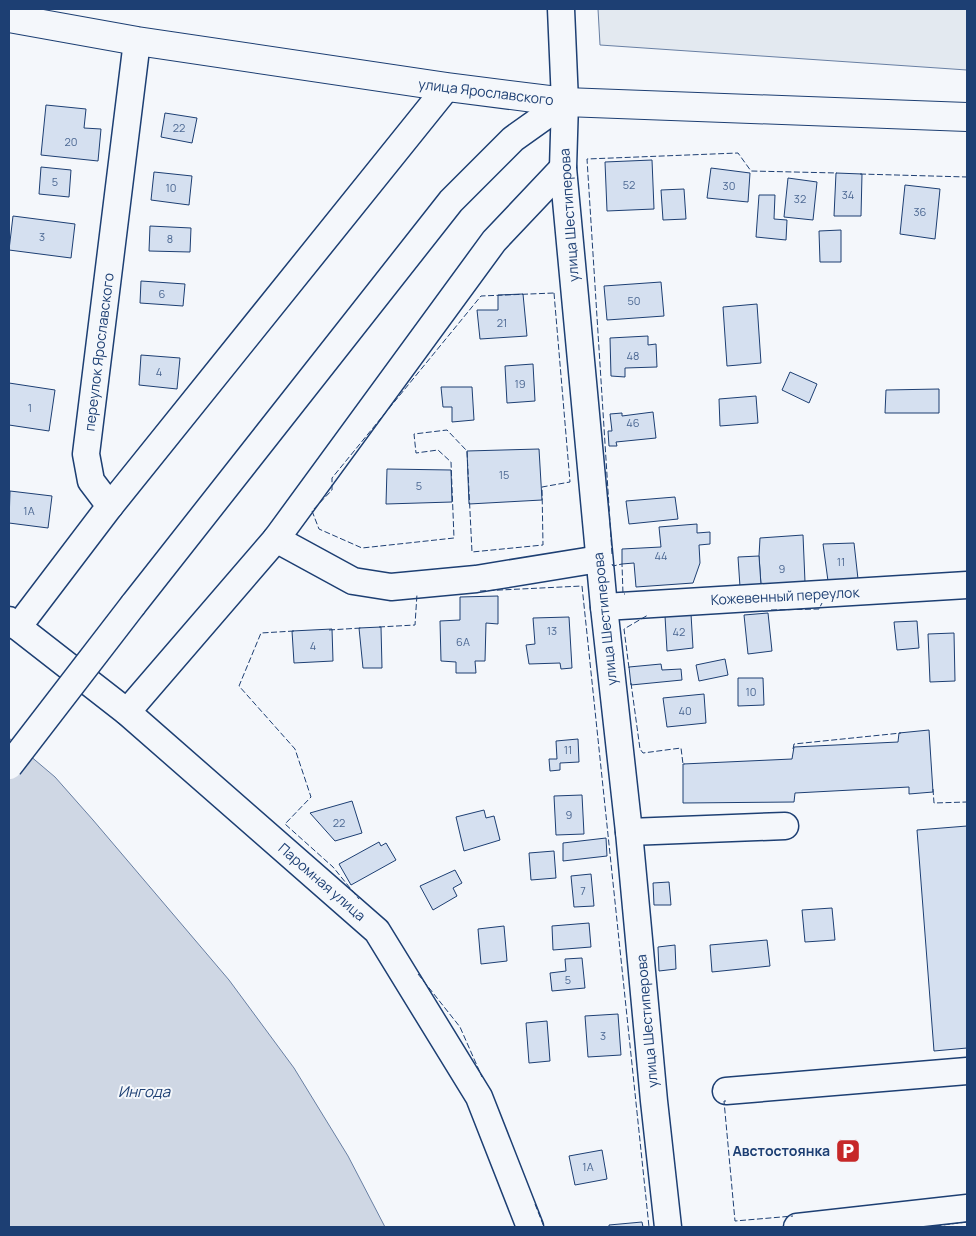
<svg xmlns="http://www.w3.org/2000/svg" width="976" height="1236" viewBox="0 0 976 1236" font-family="Manrope,sans-serif">
<style>
.green{fill:#e3e9f0;stroke:#687fa3}
.water{fill:#cfd7e4;stroke:#687fa3}
.building{fill:#d5e0f0;stroke:#1d3f73}
.lines{fill:none;stroke-linecap:round;stroke-linejoin:round}
.minor-casing{stroke:#1d3f73;stroke-width:29}
.major-casing{stroke:#1d3f73;stroke-width:30}
.minor{stroke:#f4f7fb;stroke-width:26}
.major{stroke:#f4f7fb;stroke-width:28}
.minor-bridge-casing{stroke:#1d3f73;stroke-width:29;stroke-linecap:butt}
.minor-bridge{stroke:#f4f7fb;stroke-width:26}
.fence{stroke:#1d3f73;stroke-width:1;stroke-dasharray:6 2.5;stroke-linecap:butt}
.labels{text-anchor:middle;stroke-width:4;stroke-linejoin:round;paint-order:stroke}
.number-label{font-size:11px;fill:#4b6792}
.street-label{font-size:14px;fill:#1d3f73;stroke:#f4f7fb}
.poi-label{font-size:14px;font-weight:bold;fill:#1d3f73;stroke:#f4f7fb;text-anchor:end}
.water-label{font-size:15px;font-style:italic;fill:#1d3f73;stroke:#f4f7fb}
</style>
<rect width="100%" height="100%" fill="#f4f7fb"/>
<path class="green" d="M598,9h369v61l-367,-25z"/>
<path class="water" d="M9,738l46,39 38,43 136,160 65,88 54,88 37,71h-376z"/>
<g class="building">
<path d="M46,105l40,4 -2,19 17,1 -3,32 -57,-6z"/>
<path d="M165,113l32,5 -5,25 -31,-6z"/>
<path d="M652,160l2,49 -47,2 -2,-49z"/>
<path d="M41,167l30,3 -2,27 -30,-3z"/>
<path d="M711,168l39,5 -2,29 -41,-4z"/>
<path d="M154,172l38,4 -3,29 -38,-5z"/>
<path d="M836,173l26,1 -1,42h-27z"/>
<path d="M788,178l29,4 -4,38 -29,-3z"/>
<path d="M905,185l35,4 -5,50 -35,-5z"/>
<path d="M684,189l2,30 -23,1 -2,-30z"/>
<path d="M759,195h16l-1,24 13,1 -1,20 -30,-3z"/>
<path d="M13,216l62,8 -4,34 -62,-8z"/>
<path d="M150,226l41,2 -1,24 -41,-1z"/>
<path d="M841,230v32h-21l-1,-31z"/>
<path d="M141,281l44,3 -2,22 -43,-3z"/>
<path d="M661,282l3,34 -57,4 -3,-34z"/>
<path d="M523,294l4,42 -47,3 -3,-29h21v-15z"/>
<path d="M757,304l4,59 -34,3 -4,-59z"/>
<path d="M648,336v9l8,-1 1,23 -32,1v9l-14,-1 -1,-38z"/>
<path d="M141,355l39,3 -3,31 -38,-4z"/>
<path d="M533,364l2,37 -28,2 -2,-37z"/>
<path d="M790,372l27,12 -8,19 -27,-13z"/>
<path d="M9,383l46,7 -6,41 -40,-6z"/>
<path d="M441,387h31l2,33 -22,2v-15h-9z"/>
<path d="M939,389v24h-54l1,-23z"/>
<path d="M756,396l2,27 -38,3 -1,-27z"/>
<path d="M653,412l3,26 -40,4 1,4h-8l-1,-15h4l-2,-17 12,-1v3z"/>
<path d="M539,449l3,51 -73,4 -2,-53z"/>
<path d="M387,469l64,1 1,32 -66,2z"/>
<path d="M10,491l42,5 -4,32 -39,-5z"/>
<path d="M675,497l3,22 -49,5 -3,-23z"/>
<path d="M697,524v9l13,-1v12l-11,1 1,18 -7,20 -57,4 -2,-24 -12,1v-15l39,-2 -2,-20z"/>
<path d="M803,535l2,47 -44,3 -2,-29 1,-18z"/>
<path d="M854,543l4,36 -30,2 -5,-37z"/>
<path d="M759,556l2,29 -21,2 -2,-30z"/>
<path d="M498,596v28l-12,-1 -1,38h-10l1,12h-20v-11l-15,-1 -1,-40 20,-1v-23z"/>
<path d="M768,613l4,38 -24,3 -4,-39z"/>
<path d="M691,614l2,34 -26,3 -2,-35z"/>
<path d="M569,617l3,51 -11,1 -1,-6 -31,1 -3,-19 9,-1 -2,-26z"/>
<path d="M917,621l2,27 -22,2 -3,-28z"/>
<path d="M381,627l1,41h-19l-4,-40z"/>
<path d="M332,629l1,32 -39,2 -2,-32z"/>
<path d="M954,633l1,48 -25,1 -2,-48z"/>
<path d="M725,659l3,16 -29,6 -3,-16z"/>
<path d="M661,664l1,6 19,-1 1,11 -51,5 -2,-18z"/>
<path d="M738,678h25l1,27 -26,1z"/>
<path d="M704,694l2,29 -39,4 -4,-29z"/>
<path d="M929,730l4,62 -24,2v-7l-114,6 -1,9 -111,1v-39l109,-5 2,-12 104,-5 1,-9z"/>
<path d="M578,739l1,23 -19,1v7l-10,1 -1,-12h8l-1,-18z"/>
<path d="M582,795l2,39 -28,1 -2,-39z"/>
<path d="M352,801l10,32 -27,8 -25,-28z"/>
<path d="M484,810l2,8 8,-2 6,24 -36,11 -8,-34z"/>
<path d="M967,826v222l-33,3 -17,-221z"/>
<path d="M606,838l1,18 -44,5v-18z"/>
<path d="M379,842l2,4 5,-3 10,17 -45,25 -12,-21z"/>
<path d="M554,851l2,27 -25,2 -2,-27z"/>
<path d="M455,870l7,13 -9,5 4,8 -24,14 -13,-24z"/>
<path d="M591,874l3,32 -20,1 -3,-31z"/>
<path d="M669,882l2,23h-17l-1,-22z"/>
<path d="M832,908l3,32 -30,2 -3,-32z"/>
<path d="M589,923l2,24 -38,3 -1,-24z"/>
<path d="M504,926l3,35 -26,3 -3,-35z"/>
<path d="M767,940l3,26 -58,6 -2,-27z"/>
<path d="M675,945l1,24 -17,2 -1,-24z"/>
<path d="M582,958l3,30 -33,3 -2,-18 16,-2 -1,-12z"/>
<path d="M618,1014l3,41 -33,2 -3,-41z"/>
<path d="M547,1021l3,40 -21,2 -3,-40z"/>
<path d="M602,1150l5,29 -32,6 -6,-29z"/>
<path d="M642,1222l1,5h-34v-2z"/>
</g>
<g class="lines">
<defs>
<g id="minor">
<path d="M561,9l4,93 -2,66 41,439 25,225 25,269 14,126"/>
<path d="M110,506l337,-419"/>
<path d="M276,539l77,42 38,6 85,-8 123,-20"/>
<path d="M133,605l318,-404 62,-62 52,-37"/>
<path d="M604,607l363,-22"/>
<path d="M9,620l118,92 250,219 102,166 51,130"/>
<path d="M18,627l92,-121 -19,-25 -5,-27 51,-413"/>
<path d="M127,712l149,-173 218,-298 69,-73"/>
<path d="M629,832l156,-6"/>
<path d="M726,1091l241,-20"/>
<path d="M797,1227l170,-19"/>
</g>
<path id="major" d="M9,18l128,23 310,46 118,15 402,15"/>
</defs>
<use href="#minor" class="minor-casing"/>
<use href="#major" class="major-casing"/>
<use href="#minor" class="minor"/>
<use href="#major" class="major"/>
<defs>
<path id="minor-bridge" d="M9,766l124,-161"/>
</defs>
<use href="#minor-bridge" class="minor-bridge-casing"/>
<use href="#minor-bridge" class="minor-bridge"/>
<g class="fence">
<path d="M860,174l107,3"/>
<path d="M554,293l16,189 -28,5 1,58 -71,7 -5,-101 -20,-21 -33,4 2,19 22,-3 13,12 3,76 -92,10 -43,-19 -7,-18 20,-21v-12l149,-182z"/>
<path d="M612,554l-25,-395 151,-6 13,18 86,2"/>
<path d="M612,564l1,2 9,-2 1,30h2"/>
<path d="M480,591l102,-5 67,641"/>
<path d="M771,610l48,-1 3,-6"/>
<path d="M379,627l36,-2 2,-31"/>
<path d="M329,630l32,-2"/>
<path d="M294,631l-33,2 -22,53 56,63 16,48 -26,27 48,43 26,32"/>
<path d="M629,668l-5,-39 24,-14"/>
<path d="M631,683l9,66 3,4 38,-5 2,16h2"/>
<path d="M793,749l1,-5 107,-11"/>
<path d="M933,789l1,14 33,-1"/>
<path d="M418,974l42,53 22,50"/>
<path d="M726,1101h-2l11,120 58,-5"/>
<path d="M535,1204l9,23"/>
<path d="M927,1227l40,-5"/>
</g>
</g>
<defs>
<symbol id="parking-square" viewBox="-11 -11 22 22"><rect x="-9" y="-9" width="18" height="18" rx="4" fill="#c62828" stroke="#f4f7fb"/><path d="M-3.5-5.5H1a3.5 3.5 0 0 1 0 7H-1V5.5H-3.5ZM-1-3.4V-.6H.8a1.4 1.4 0 0 0 0-2.8Z" fill="#fff"/></symbol>
</defs>
<g fill-rule="evenodd">
<use href="#parking-square" x="834" y="1137" width="28" height="28"/>
</g>
<g class="labels">
<g class="number-label">
<text x="179" y="132">22</text>
<text x="71" y="146">20</text>
<text x="55" y="186">5</text>
<text x="629" y="189">52</text>
<text x="729" y="190">30</text>
<text x="171" y="192">10</text>
<text x="848" y="199">34</text>
<text x="800" y="203">32</text>
<text x="920" y="216">36</text>
<text x="42" y="241">3</text>
<text x="170" y="243">8</text>
<text x="162" y="298">6</text>
<text x="634" y="305">50</text>
<text x="502" y="327">21</text>
<text x="633" y="360">48</text>
<text x="159" y="376">4</text>
<text x="520" y="388">19</text>
<text x="30" y="412">1</text>
<text x="633" y="427">46</text>
<text x="504" y="479">15</text>
<text x="419" y="490">5</text>
<text x="29" y="515">1А</text>
<text x="661" y="560">44</text>
<text x="841" y="566">11</text>
<text x="782" y="573">9</text>
<text x="552" y="635">13</text>
<text x="679" y="636">42</text>
<text x="463" y="646">6А</text>
<text x="313" y="650">4</text>
<text x="751" y="696">10</text>
<text x="685" y="715">40</text>
<text x="568" y="754">11</text>
<text x="569" y="819">9</text>
<text x="339" y="827">22</text>
<text x="583" y="895">7</text>
<text x="568" y="984">5</text>
<text x="603" y="1040">3</text>
<text x="588" y="1171">1А</text>
</g>
<g class="street-label">
<text transform="translate(486 92) rotate(7)" y="5">улица Ярославского</text>
<text transform="translate(569 215) rotate(-94)" y="5">улица Шестиперова</text>
<text transform="translate(99 352) rotate(-83)" y="5">переулок Ярославского</text>
<text transform="translate(785 596) rotate(-3)" y="5">Кожевенный переулок</text>
<text transform="translate(605 619) rotate(-96)" y="5">улица Шестиперова</text>
<text transform="translate(322 882) rotate(41)" y="5">Паромная улица</text>
<text transform="translate(647 1021) rotate(-95)" y="5">улица Шестиперова</text>
</g>
<g class="poi-label">
<text x="830" y="1156">Австостоянка</text>
</g>
<g class="water-label">
<text x="144" y="1097">Ингода</text>
</g>
</g>
<rect width="976" height="1236" fill="none" stroke="#1d3f73" stroke-width="20"/>
</svg>
